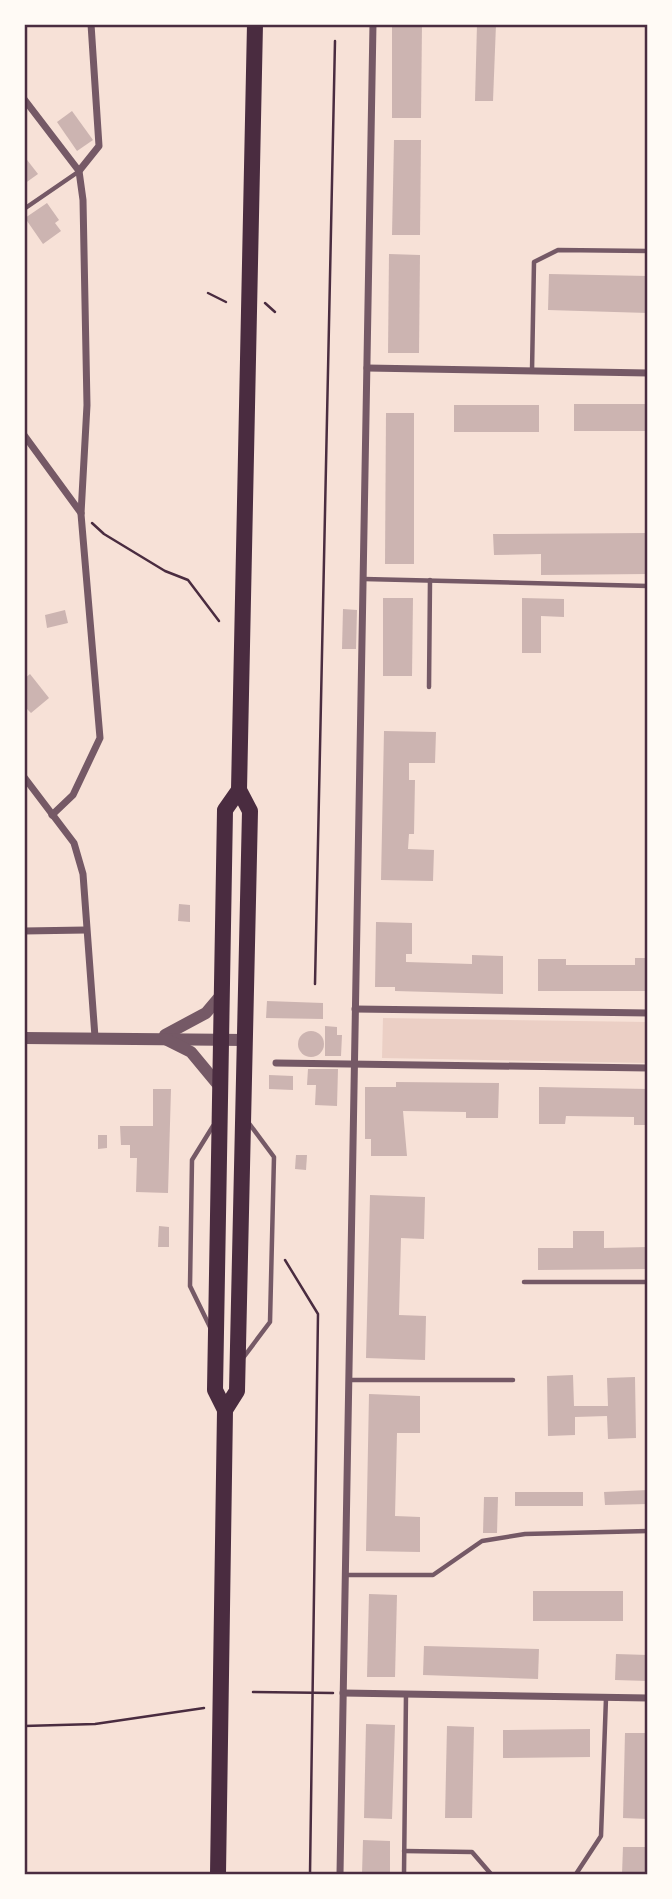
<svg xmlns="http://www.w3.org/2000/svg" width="672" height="1899" viewBox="0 0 672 1899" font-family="'Roboto Serif',serif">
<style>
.green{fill:#ebcfc5}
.building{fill:#ccb4b1}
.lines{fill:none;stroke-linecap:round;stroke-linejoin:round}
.path{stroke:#4a2c40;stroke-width:2.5}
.service{stroke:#755966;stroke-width:4.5}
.minor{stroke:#755966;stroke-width:7}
.tertiary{stroke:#755966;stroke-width:12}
.trunk{stroke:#4a2c40;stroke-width:16}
.neatline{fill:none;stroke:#4a2c40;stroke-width:2.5}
</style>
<rect width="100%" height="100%" fill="#f7e1d7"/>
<path class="green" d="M383,1018l264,4v41l-265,-5z"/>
<g class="building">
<path d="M392,24h30l-1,94h-29z"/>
<path d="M477,24h19l-3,77h-18z"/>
<path d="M72,111l21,29 -16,11 -20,-29z"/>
<path d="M394,140h27l-1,95h-28z"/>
<path d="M24,156l14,18 -14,10z"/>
<path d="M47,203l12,17 -4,3 6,8 -18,13 -18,-26z"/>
<path d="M389,254l31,1 -1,98h-31z"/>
<path d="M549,274l99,2v37l-100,-3z"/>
<rect x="574" y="404" width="74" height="27"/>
<rect x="454" y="405" width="85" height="27"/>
<path d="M386,413h28v151h-29z"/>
<path d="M648,533v41l-107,1v-21l-47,1 -1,-21z"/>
<path d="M383,598h30l-1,78h-29z"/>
<path d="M522,598l42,1v18l-23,-1v37h-19z"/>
<path d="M343,609l14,1 -1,39h-14z"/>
<path d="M65,610l3,13 -21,5 -2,-13z"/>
<path d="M30,674l19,24 -18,15 -7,-7v-27z"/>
<path d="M384,731l52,1 -1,31h-26v17h6l-1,54h-5l-1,15 26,1 -1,31 -52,-1z"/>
<path d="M179,904l11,1v17l-12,-1z"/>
<path d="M376,922l36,1v31h-6v8l66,2v-9l31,1v38l-108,-3v-4h-20z"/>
<path d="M635,958h13v33h-110v-32h28v6h69z"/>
<path d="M267,1001l56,2v16l-57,-1z"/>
<path d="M325,1026l12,1v8h5l-1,21h-16z"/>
<circle cx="311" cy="1044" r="13"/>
<path d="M308,1069h30l-1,37 -22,-1 1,-20h-9z"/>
<path d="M269,1075l24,1v14l-24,-1z"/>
<path d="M396,1082l103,1 -1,35h-32v-6l-63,-1 4,45h-36v-17h-6v-52h31z"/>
<path d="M539,1087l109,2v36h-14v-8l-68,-1 -1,8h-26z"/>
<path d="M153,1089h18l-3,104 -32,-1 1,-34h-7v-13h-9l-1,-19h33z"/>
<path d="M98,1135h9v13l-9,1z"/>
<path d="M296,1155h11l-1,15 -11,-1z"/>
<path d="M370,1195l55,2 -1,42 -23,-1 -2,77 27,1 -1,44 -59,-2z"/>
<path d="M159,1226l10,1v20h-11z"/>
<path d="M573,1231h31v17l44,-1v22l-110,1v-22h35z"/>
<path d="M573,1375l1,31h34l-1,-28 28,-1 1,61 -28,1 -1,-23 -32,1v18l-27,1 -1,-60z"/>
<path d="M369,1394l51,2v37h-23l-2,83 25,1v35l-54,-1z"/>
<path d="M648,1490v14l-43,1 -1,-13z"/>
<rect x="515" y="1492" width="68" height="14"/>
<path d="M484,1497h14l-1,36h-14z"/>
<rect x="533" y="1591" width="90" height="30"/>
<path d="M369,1594l28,1 -2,82h-28z"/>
<path d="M424,1646l115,3 -1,30 -115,-4z"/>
<path d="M616,1654l32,1v26l-33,-1z"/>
<path d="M366,1724l29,1 -3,94 -28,-1z"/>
<path d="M447,1726l27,1 -2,91h-27z"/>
<path d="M590,1729v28l-87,1v-28z"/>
<path d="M625,1733h23v86l-25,-1z"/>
<path d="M363,1840l27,1v33h-28z"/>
<path d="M623,1847h25v27h-26z"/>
</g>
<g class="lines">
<g class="path">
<path d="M208,293l18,9"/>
<path d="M265,303l10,9"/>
<path d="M92,523l12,11 61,37 23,9 31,41"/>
<path d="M315,984l20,-943"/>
<path d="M285,1260l33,54 -8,560"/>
<path d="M253,1692l80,1"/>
<path d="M24,1726l71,-2 109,-16"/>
</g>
<g class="service">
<path d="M24,209l54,-37"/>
<path d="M532,371l2,-109 24,-12 90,1"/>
<path d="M364,579l284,7"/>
<path d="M429,687l1,-107"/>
<path d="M524,1282h124"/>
<path d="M210,1327l-20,-41 2,-126 21,-34"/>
<path d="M243,1358l27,-36 4,-165 -26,-35"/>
<path d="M350,1380h163"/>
<path d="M346,1575h87l49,-34 43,-7 123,-3"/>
<path d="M404,1851l68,1 19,22"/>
<path d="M404,1874l2,-180"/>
<path d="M576,1874l25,-38 5,-138"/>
</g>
<g class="minor">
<path d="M24,99l55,72"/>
<path d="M367,368l281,5"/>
<path d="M24,435l57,78"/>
<path d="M24,777l50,66 9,31 12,163"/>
<path d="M52,815l21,-20 27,-57 -19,-224 6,-109 -4,-205 -4,-29 20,-25 -8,-122"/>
<path d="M24,931l62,-1"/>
<path d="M355,1009l293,4"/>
<path d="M276,1063l372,5"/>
<path d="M343,1693l305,5"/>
<path d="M340,1874l33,-1850"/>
</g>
<g class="tertiary">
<path d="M165,1035l41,-22 16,-19"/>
<path d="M24,1038l221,2"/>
<path d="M165,1039l26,13 29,35"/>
</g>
<g class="trunk">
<path d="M225,1410l12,-19 13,-580 -11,-21 16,-766"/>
<path d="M218,1874l7,-464 -10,-20 10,-580 14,-20"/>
</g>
</g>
<rect width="672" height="1899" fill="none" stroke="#fffaf5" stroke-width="52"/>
<rect x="26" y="26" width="620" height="1847" class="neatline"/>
</svg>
